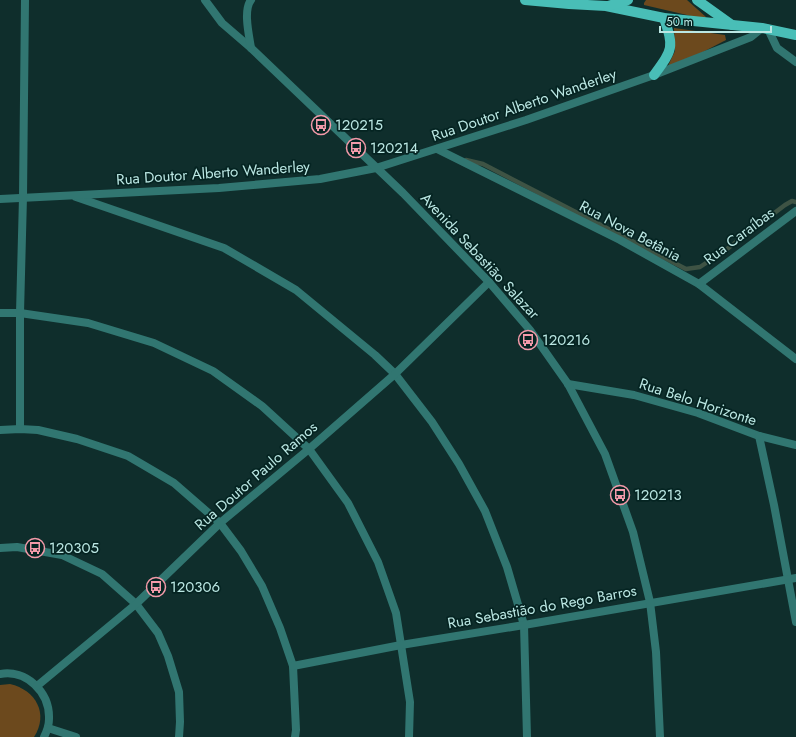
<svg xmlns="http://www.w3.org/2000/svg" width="796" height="737" viewBox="0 0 796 737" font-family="Jost,sans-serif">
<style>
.green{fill:#6c491d}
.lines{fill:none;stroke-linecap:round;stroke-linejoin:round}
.stream{stroke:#3e5344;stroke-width:4.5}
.minor{stroke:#317671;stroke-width:8}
.tertiary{stroke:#317671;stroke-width:8}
.primary{stroke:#49beb7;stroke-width:10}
.labels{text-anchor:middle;stroke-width:3.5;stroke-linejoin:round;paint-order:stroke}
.street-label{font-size:15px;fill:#bbe7e3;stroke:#052422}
.poi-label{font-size:15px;fill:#bbe7e3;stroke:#052422;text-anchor:start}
</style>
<rect width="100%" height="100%" fill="#0f2e2c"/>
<g class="green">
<path d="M646,0h41l19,17 -2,2 -60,-14v-2z"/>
<path d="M674,28l51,7 1,5 -25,13 -33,13 7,-15z"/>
<path d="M10,684c26,6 39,30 24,53h-34v-52z"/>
</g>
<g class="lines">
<path class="stream" d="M466,160l17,4 203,105 14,-2 27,-18 58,-44 7,-4 4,1"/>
<g class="minor">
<path d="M768,29l9,19 19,14"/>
<path d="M437,149l183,91 79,44 97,75"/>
<path d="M76,197l148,51 72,42 79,65 20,19 37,48 27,42 26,47 22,56 17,58 3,112"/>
<path d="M0,199l219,-11 101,-9 56,-11 150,-48 128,-45 97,-38 11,-9"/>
<path d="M699,284l97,-73"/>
<path d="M0,313h20l68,10 66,20 59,28 49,35 47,43 39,54 30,59 18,51 14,89 -1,35"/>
<path d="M568,384l66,11 64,18 61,23 37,9"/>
<path d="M20,429v-116l3,-116 2,-197"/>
<path d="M0,430l20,-1 18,1 39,9 51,17 46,27 46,40 21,28 21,35 18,42 13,38 3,64 -1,7"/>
<path d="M759,436l15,69 22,117"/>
<path d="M0,548l17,-1 45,8 40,19 34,30 22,29 10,23 11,36 1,30 -1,15"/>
<path d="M293,666l108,-21 123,-20 272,-47"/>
<path d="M0,674c26,-5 50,18 49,45 0,6 -2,12 -5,18"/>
<path d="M37,686l99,-82 84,-81 89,-74 86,-75 94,-92"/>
<path d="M48,728l28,9"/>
</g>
<g class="tertiary">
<path d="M205,0l17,23 29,25 152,145 86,89 41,48 38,54 37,70 28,78 17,70 6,50 4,85"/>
<path d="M251,0c-8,10 -2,35 0,48"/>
</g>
<g class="primary">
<path d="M525,0l44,4 37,2 58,12 98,10 34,7"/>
<path d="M697,0l35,25"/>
<path d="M608,6l20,-6"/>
<path d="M654,75c19,-26 20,-27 10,-57"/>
</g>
</g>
<defs>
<symbol id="bus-ring" viewBox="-11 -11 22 22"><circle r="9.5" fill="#052422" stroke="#f39aa9" stroke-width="1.5"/><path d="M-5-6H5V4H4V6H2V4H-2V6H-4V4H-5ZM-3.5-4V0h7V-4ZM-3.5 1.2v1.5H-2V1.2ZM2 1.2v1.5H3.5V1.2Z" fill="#f39aa9"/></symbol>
</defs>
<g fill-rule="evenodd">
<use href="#bus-ring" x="310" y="114" width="22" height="22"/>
<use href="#bus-ring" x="345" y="137" width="22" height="22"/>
<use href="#bus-ring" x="517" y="329" width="22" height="22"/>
<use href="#bus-ring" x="609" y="484" width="22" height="22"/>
<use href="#bus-ring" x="24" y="537" width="22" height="22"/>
<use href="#bus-ring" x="145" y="576" width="22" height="22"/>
</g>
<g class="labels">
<g class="street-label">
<text transform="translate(524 105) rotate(-19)" y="5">Rua Doutor Alberto Wanderley</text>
<text transform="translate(213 173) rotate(-4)" y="5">Rua Doutor Alberto Wanderley</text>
<text transform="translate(630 231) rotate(28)" y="5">Rua Nova Betânia</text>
<text transform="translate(739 236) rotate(-37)" y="5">Rua Caraíbas</text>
<text transform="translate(480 256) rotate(47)" y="5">Avenida Sebastião Salazar</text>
<text transform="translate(698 402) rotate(18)" y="5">Rua Belo Horizonte</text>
<text transform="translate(256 476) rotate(-41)" y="5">Rua Doutor Paulo Ramos</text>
<text transform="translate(542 607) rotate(-10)" y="5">Rua Sebastião do Rego Barros</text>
</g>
<g class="poi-label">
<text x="335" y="130">120215</text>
<text x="370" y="153">120214</text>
<text x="542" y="345">120216</text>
<text x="634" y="500">120213</text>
<text x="49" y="553">120305</text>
<text x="170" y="592">120306</text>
</g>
</g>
<path d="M660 26v6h111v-6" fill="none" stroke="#bbe7e3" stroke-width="2"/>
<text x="666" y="26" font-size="12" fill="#bbe7e3" stroke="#052422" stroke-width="3" paint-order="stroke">50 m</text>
</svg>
